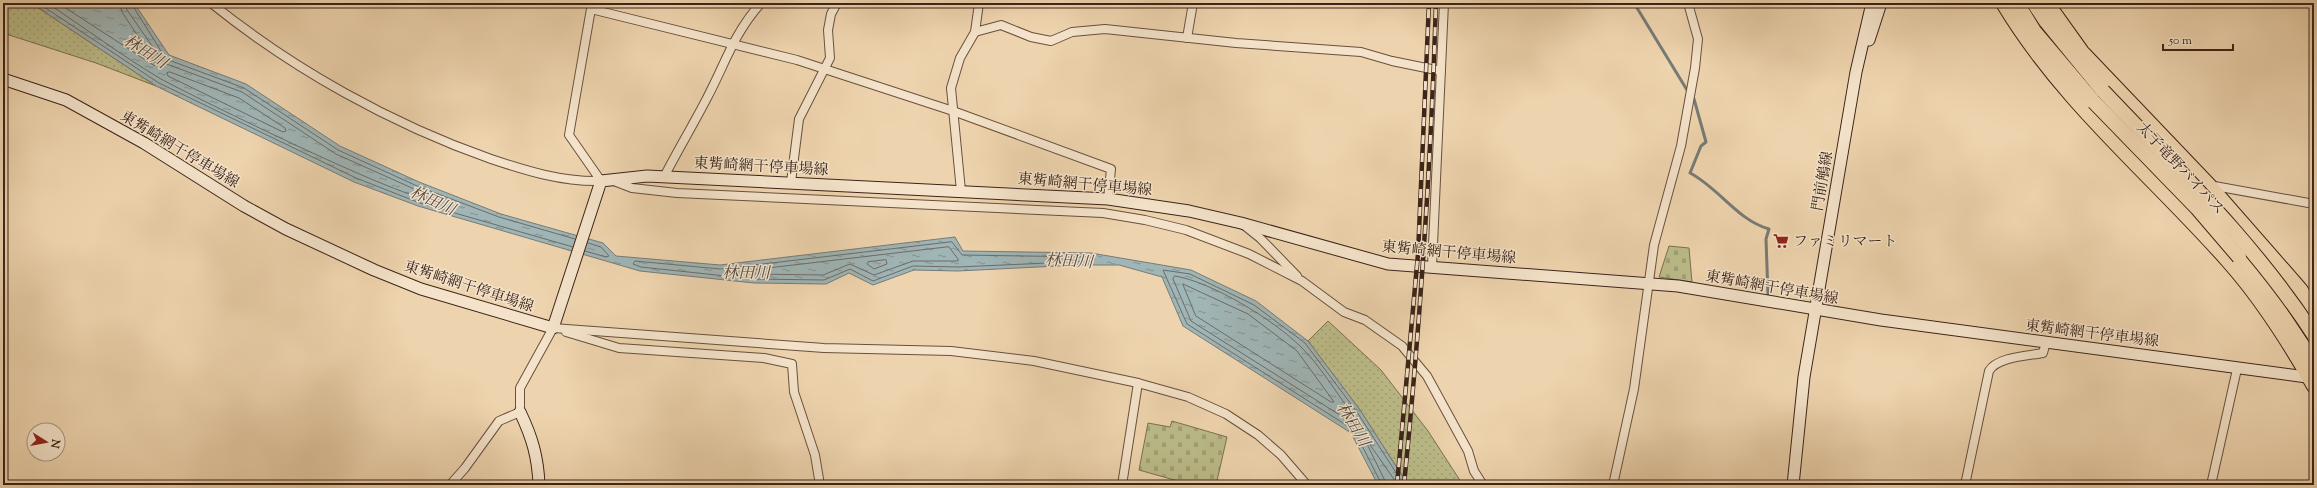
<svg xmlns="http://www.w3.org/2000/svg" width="2317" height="488" viewBox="0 0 2317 488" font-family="'Sorts Mill Goudy','Noto Serif JP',serif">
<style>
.grass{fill:url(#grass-dots);stroke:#7b7051}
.cemetery{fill:url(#cemetery-stones);stroke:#7b7051}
.water{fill:url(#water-ripples);stroke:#777b77}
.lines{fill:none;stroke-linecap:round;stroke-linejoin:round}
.shore{stroke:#6d6c68;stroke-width:1}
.stream{stroke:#777b77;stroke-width:3}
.street-casing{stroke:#68503e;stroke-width:10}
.secondary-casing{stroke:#3b2419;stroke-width:13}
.highway-casing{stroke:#3b2419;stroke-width:16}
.street{stroke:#f4e3ca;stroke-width:8}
.secondary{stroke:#f4e3ca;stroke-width:11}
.highway{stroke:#eed4ae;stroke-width:14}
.rail-casing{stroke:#3b2419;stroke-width:4.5}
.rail{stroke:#f4e3ca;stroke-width:3;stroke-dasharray:9;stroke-linecap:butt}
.highway-bridge-casing{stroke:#3b2419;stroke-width:16;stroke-linecap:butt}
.highway-bridge{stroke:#eed4ae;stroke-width:14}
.labels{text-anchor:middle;stroke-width:3;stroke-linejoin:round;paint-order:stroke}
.street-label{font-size:15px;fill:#3b2419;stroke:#f4e3ca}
.poi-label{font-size:15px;fill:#3b2419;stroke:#f4e3ca;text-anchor:start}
.water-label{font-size:16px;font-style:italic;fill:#544840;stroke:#f4e3ca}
</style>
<defs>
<pattern id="grass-dots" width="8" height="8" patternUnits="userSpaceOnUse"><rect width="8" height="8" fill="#bbbc89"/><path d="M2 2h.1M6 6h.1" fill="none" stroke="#a2a176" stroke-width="1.8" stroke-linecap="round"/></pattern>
<pattern id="cemetery-stones" width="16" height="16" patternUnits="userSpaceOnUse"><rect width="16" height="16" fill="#bbbc89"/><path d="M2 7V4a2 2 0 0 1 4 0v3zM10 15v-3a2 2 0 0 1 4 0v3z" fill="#a2a176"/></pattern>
<pattern id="water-ripples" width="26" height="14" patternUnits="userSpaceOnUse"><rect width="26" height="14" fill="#9fb5b6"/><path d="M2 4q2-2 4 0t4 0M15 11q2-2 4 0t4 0" fill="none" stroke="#839393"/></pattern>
</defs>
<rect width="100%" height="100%" fill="#eed4ae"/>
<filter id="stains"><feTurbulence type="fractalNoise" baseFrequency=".005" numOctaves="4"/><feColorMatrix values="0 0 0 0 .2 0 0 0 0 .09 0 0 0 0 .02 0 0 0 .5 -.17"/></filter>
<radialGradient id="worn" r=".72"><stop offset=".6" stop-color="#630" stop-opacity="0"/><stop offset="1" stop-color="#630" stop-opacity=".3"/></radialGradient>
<g class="grass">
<path d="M3,3h28l125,83 -60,-23 -93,-30z"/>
<path d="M1328,321l53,49 47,61 35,54h-55l-48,-75 -52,-69z"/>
</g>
<g class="cemetery">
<path d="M1669,246l20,2 3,34 -33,-5z"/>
<path d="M1172,421l55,16 -11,48h-24l-53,-15 9,-47 22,4z"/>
</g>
<path class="water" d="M31,3h103l35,52 77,29 94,62 79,36 82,32 102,29 13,13 104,9 235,-28 8,14 128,2 100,17 65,31 52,40 52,69 48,75h-30l-27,-52 -168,-107 -21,-49 -43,-12h-41l-120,6 -44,-1 -41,15 -24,-12 -23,11 -72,-1 -114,-12 -222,-65 -64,-24 -198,-96z"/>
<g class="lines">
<g class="shore">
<path d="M38,3l121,80 197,95 64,25 153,44"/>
<path d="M47,3c38,25 75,53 114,76 31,17 252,126 271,120v-2l-96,-43 -94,-62 -78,-29 -37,-53 -1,-7"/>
<path d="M58,3l97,63 1,-2 -34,-52 -2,-9"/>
<path d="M131,3l35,56 78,29 94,62 79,36 82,31 76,22"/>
<path d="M170,72l69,26 46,30 1,3 -3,1 -115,-56 -1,-3z"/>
<path d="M952,242l10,13 128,2 5,2 -2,2 -135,6 -45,-1 -40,15 -23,-12 -26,11 -70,-1 -113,-12 -8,-3 2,-3 85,8z"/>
<path d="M949,247l9,12v2h-45l-39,14 -24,-11 -27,11 -68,-1 -4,-2 2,-2z"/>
<path d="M585,251l21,6 3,-1 -8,-9 -13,-4"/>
<path d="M886,260l1,4 -13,5 -7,-5 1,-2z"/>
<path d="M1175,276c37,6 99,44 126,71 17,16 37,48 52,68l4,9h-3l-163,-103 -18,-42z"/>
<path d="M1183,284l65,30 49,37 37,51h-3l-135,-86z"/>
<path d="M1382,485l-28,-55 -167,-106 -24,-54 27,4 64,31 51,38 52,69 47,73"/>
<path d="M1387,485l-20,-41 1,-2 30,43"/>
</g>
<g class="stream">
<path d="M1634,3l53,87"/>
<path d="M1694,99l12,43 -5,4 -11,27c29,15 47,47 79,56l-3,10 2,56"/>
</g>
<defs>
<g id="street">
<path d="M211,3c82,66 180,121 280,156 36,12 71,23 110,22l-32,-46 23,-132"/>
<path d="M591,9l206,51 156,51 158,58 -3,30"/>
<path d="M975,32l26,-7 30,12 20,4 21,-9 33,-3 131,14 125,9 31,9 49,10"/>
<path d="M1187,38l6,-35"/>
<path d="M664,177c14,-27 29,-52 43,-79 18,-34 27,-65 54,-95"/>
<path d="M614,181l18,7 45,5 426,20 42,7 41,10 63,24 53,27 42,31 21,8 37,26 25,30 41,75 6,20 9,14"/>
<path d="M791,182l8,-63 31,-61 -2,-28 3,-16 6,-11"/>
<path d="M2209,185l105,19"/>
<path d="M961,191l-10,-103 9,-30 15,-26 4,-29"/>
<path d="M1245,226l15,12 37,38"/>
<path d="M1432,267l12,-264"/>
<path d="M553,328l271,20 127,3 83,10 104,22 50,14 38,17 32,21 23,20 26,30"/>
<path d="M566,332l53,16 145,10 28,6 2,28 21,63 5,30"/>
<path d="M450,485l15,-17 34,-47 21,-9v-24l33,-60"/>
<path d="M1122,485l16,-102"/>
<path d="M1613,485l21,-96 20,-144 27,-99 14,-78 3,-29 -10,-36"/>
<path d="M1965,485l24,-114c8,-14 38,-15 54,-18l3,-11"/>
<path d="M2211,485l26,-116"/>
</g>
<g id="secondary">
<path d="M1869,40l12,-37"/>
<path d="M3,79l63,21 78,43 100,63 42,23 88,41 47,19 132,39 48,-147 46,-5 461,23 81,12 52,12 147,41 290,22 203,34 433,58"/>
<path d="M520,412c12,25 18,45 19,73"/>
<path d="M1793,485l11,-108 52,-305 16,-69"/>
</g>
<g id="highway">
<path d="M2003,3c59,99 150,173 225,258 34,38 61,81 86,125"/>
<path d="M2017,3l17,28 60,71"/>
<path d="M2034,3l11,17 58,71"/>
<path d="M2047,3l35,49 127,133 91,104 14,21"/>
<path d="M2239,257l29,36 46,70"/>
</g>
</defs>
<use href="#street" class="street-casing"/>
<use href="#secondary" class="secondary-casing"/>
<use href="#highway" class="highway-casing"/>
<use href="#street" class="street"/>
<use href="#secondary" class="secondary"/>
<use href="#highway" class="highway"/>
<defs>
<g id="rail">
<path d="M1397,485l21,-231 11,-251"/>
<path d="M1404,485c16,-160 27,-321 32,-482"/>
</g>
</defs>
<use href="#rail" class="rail-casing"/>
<use href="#rail" class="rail"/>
<defs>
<g id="highway-bridge">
<path d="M2103,91c74,78 152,153 211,244"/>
<path d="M2094,102l103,106 42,49"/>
</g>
</defs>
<use href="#highway-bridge" class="highway-bridge-casing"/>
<use href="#highway-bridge" class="highway-bridge"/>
</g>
<defs>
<symbol id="supermarket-bare" viewBox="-9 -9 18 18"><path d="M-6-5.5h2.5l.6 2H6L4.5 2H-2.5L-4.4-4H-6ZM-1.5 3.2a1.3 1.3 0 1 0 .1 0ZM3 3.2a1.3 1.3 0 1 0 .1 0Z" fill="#8f2418" stroke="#f4e3ca" stroke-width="2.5" paint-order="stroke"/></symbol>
</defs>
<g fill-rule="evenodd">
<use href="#supermarket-bare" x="1770" y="230" width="22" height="22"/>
</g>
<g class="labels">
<g class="street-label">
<text transform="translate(180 149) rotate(31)" y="5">東觜崎網干停車場線</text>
<text transform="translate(761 166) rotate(3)" y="5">東觜崎網干停車場線</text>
<text transform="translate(2181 168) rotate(47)" y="5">太子竜野バイパス</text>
<text transform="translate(1822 181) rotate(-80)" y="5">門前鵤線</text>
<text transform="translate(1085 184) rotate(5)" y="5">東觜崎網干停車場線</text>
<text transform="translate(1449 252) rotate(5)" y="5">東觜崎網干停車場線</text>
<text transform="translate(469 286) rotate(18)" y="5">東觜崎網干停車場線</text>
<text transform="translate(1772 287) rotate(10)" y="5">東觜崎網干停車場線</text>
<text transform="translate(2092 333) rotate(7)" y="5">東觜崎網干停車場線</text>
</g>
<g class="poi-label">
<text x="1793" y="246">ファミリマート</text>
</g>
<g class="water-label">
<text transform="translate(146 51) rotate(32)" y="6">林田川</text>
<text transform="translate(433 200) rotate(24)" y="6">林田川</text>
<text transform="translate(1069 260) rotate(3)" y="6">林田川</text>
<text x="746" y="278">林田川</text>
<text transform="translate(1354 424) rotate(59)" y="6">林田川</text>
</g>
</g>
<rect width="2317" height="488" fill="none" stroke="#eed4ae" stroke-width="16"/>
<rect x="4" y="4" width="2309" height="480" fill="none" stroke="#3b2419" stroke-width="2"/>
<rect x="8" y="8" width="2301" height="472" fill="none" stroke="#3b2419"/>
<g transform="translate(46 442) rotate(101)"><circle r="19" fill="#f4e3ca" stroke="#aa9783"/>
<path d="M0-3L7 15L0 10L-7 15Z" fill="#8f2418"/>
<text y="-6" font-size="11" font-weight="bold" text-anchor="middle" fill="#3b2419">N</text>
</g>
<path d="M2163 44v6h70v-6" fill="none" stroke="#3b2419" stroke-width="2"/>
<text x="2169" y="44" font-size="12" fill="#3b2419" stroke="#f4e3ca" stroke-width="3" paint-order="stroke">50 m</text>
<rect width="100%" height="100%" filter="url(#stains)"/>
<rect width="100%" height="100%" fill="url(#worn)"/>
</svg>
